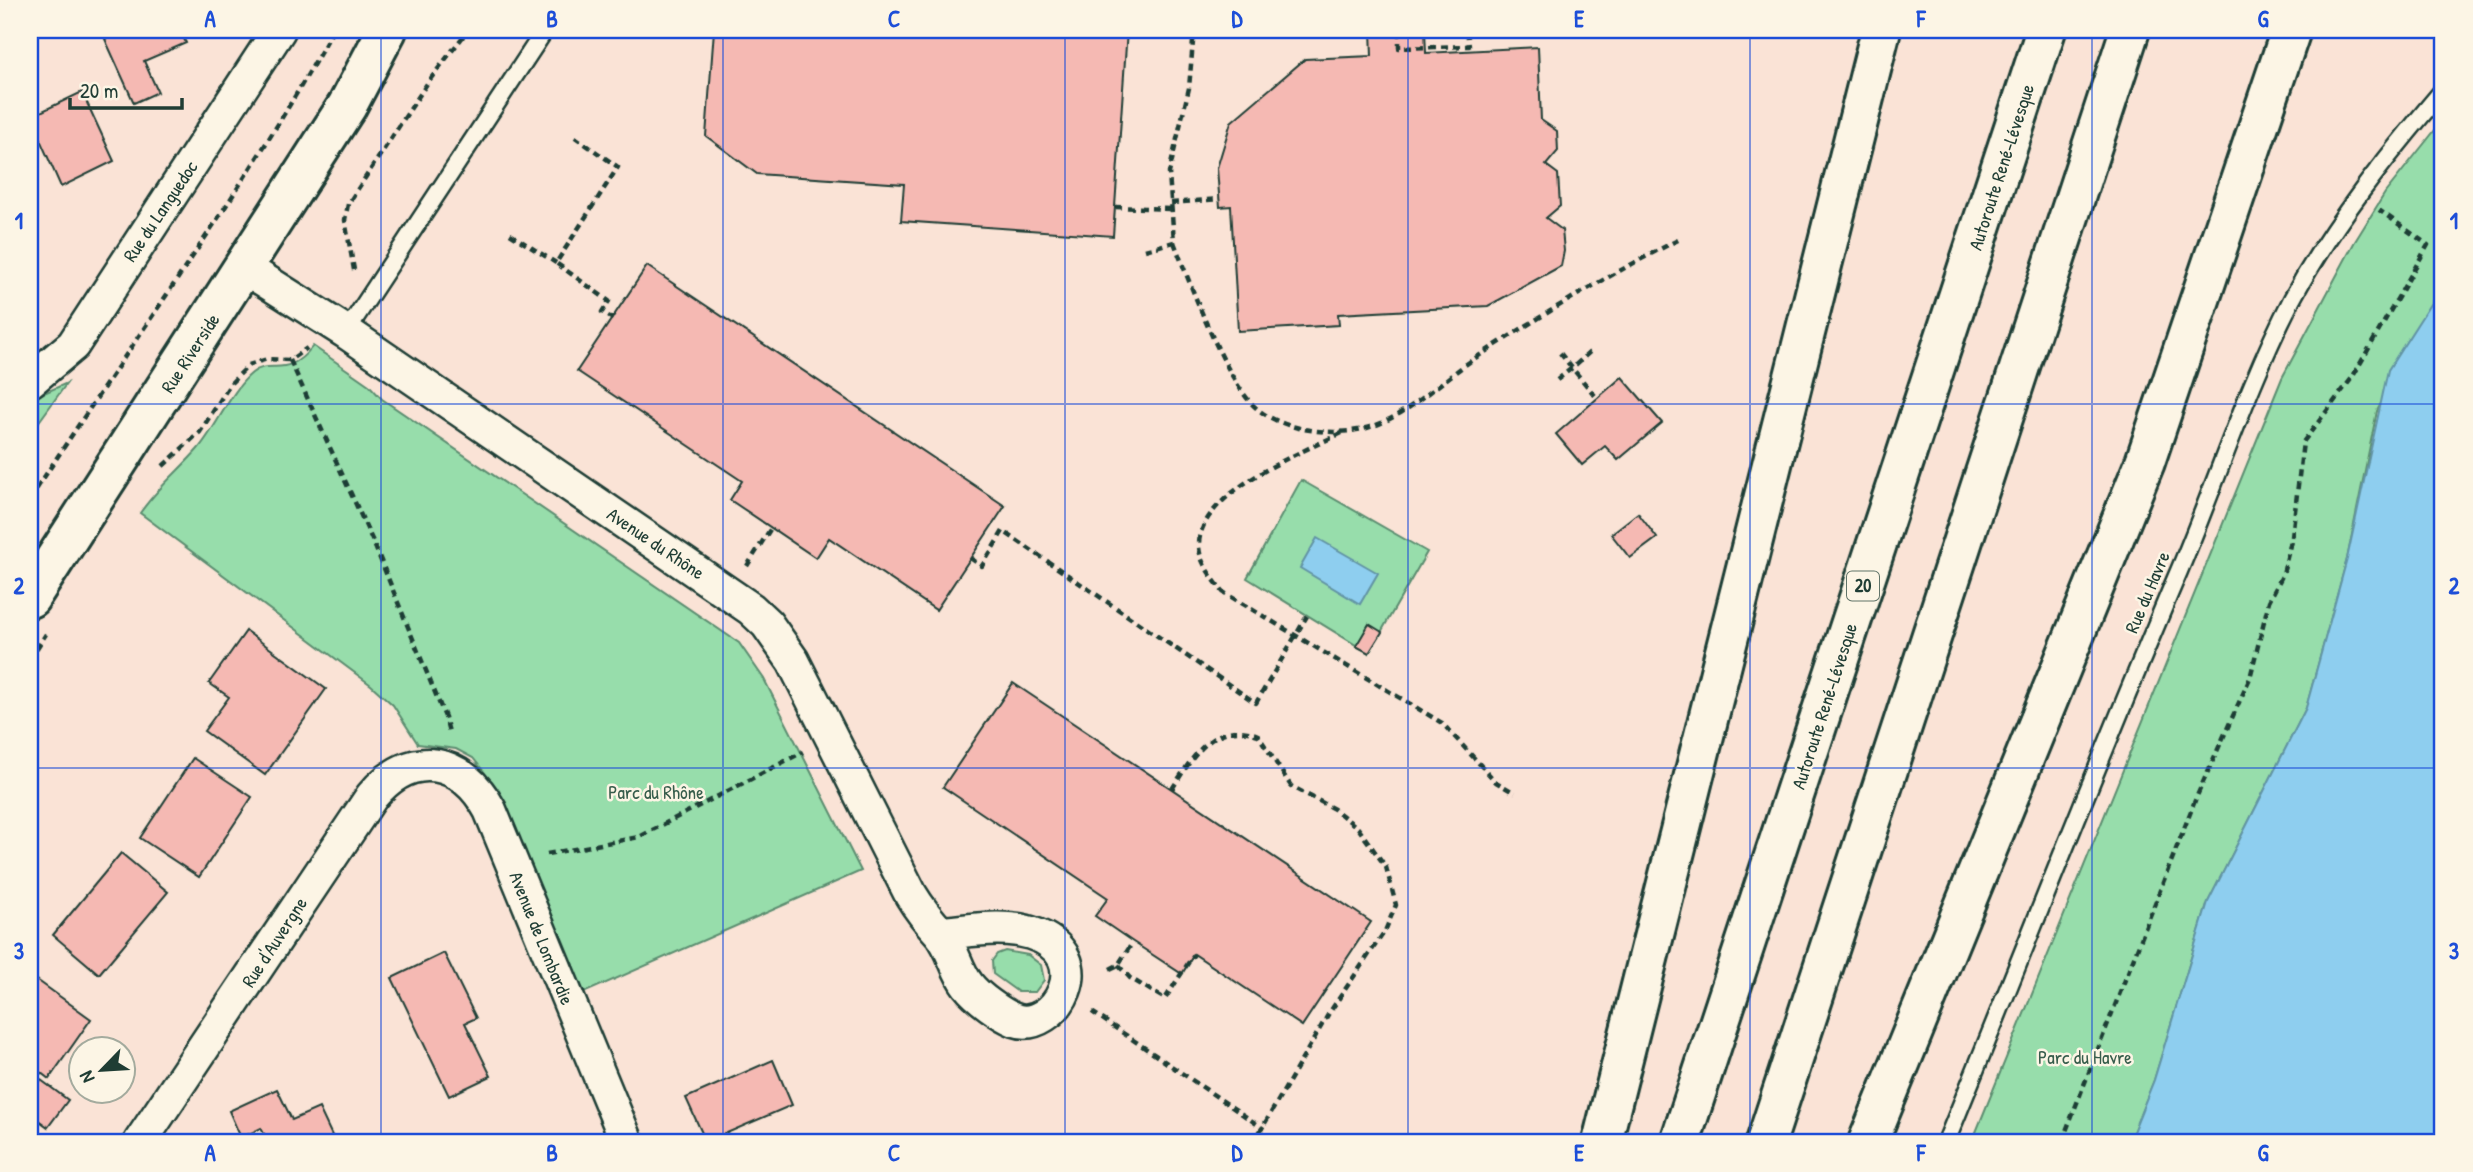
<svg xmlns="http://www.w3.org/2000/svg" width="2473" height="1172" viewBox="0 0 2473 1172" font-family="'Patrick Hand',sans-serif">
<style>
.green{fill:#97ddab;stroke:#5b8d70;stroke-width:2}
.water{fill:#8eceef;stroke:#6294a4;stroke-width:2}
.building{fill:#f5b9b3;stroke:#1f3d34;stroke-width:2}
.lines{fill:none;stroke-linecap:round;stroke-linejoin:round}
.lane-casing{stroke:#1f3d34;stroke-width:21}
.street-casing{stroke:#1f3d34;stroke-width:37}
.secondary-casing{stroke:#1f3d34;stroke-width:44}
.highway-casing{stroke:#1f3d34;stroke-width:44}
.path{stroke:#1f3d34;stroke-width:4.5;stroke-dasharray:7 5;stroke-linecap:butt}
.lane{stroke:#fcf5e5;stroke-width:16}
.street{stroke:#fcf5e5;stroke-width:32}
.secondary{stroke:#fcf5e5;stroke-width:38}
.highway{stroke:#fcf5e5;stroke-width:38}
.grid{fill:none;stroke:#1d4ed8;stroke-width:2;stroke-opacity:0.55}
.labels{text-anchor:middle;stroke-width:5;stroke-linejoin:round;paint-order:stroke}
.shield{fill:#fcf5e5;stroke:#617469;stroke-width:2}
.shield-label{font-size:18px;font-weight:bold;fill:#1f3d34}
.street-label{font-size:19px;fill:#1f3d34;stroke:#fcf5e5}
.park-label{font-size:19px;fill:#375d4c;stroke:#fcf5e5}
.neatline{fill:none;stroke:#1d4ed8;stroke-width:2.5}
.grid-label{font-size:23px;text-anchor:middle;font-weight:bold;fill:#1d4ed8}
</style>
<rect width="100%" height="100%" fill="#fae3d6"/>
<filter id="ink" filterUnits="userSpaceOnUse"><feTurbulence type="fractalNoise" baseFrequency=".0143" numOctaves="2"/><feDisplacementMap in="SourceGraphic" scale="14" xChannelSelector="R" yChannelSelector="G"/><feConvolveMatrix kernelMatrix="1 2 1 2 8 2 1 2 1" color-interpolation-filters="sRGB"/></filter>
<g filter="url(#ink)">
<g class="green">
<path d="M2443,120v164l-66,127 -30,148 -41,149 -98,194 -54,178 -25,62h-157l310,-764 72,-135 31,-50z"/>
<path d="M313,346l56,39 13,14 357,244 25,36 97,192 -282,124 -82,-201 -12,-21 -12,-15 -17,-9 -38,-5 -25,-39 -22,-20 -231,-172c17,-25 39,-42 58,-64 19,-22 33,-59 54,-76 20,-16 33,8 61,-27z"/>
<path d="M67,383l-37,51v-35z"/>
<path d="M1301,480l126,72 -58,101 -122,-75z"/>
<path d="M1005,951l23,4 13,10 3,15 -9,12h-17l-25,-18 -1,-13 5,-7z"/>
</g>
<g class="water">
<path d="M2443,284v858h-314l25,-62 54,-178 98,-194 41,-149 41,-189z"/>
<path d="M1317,538l61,35 -18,31 -60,-36z"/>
</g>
<g class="building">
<path d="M114,30h66l6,13 -42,18 14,31 -24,11 -29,-64 11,-5z"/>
<path d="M714,30h413l-14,206 -212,-15 3,-37 -147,-10 -51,-38z"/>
<path d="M1371,30h54l1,23 112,-6 3,73 16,11 1,20 -12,14 12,9 2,32 -14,12 16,12 2,21 -3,15 -73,40 -150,8 1,11 -101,6 -7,-125 -11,1 -3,-39 14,-46 74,-63 67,-3z"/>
<path d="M82,92l32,69 -53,26 -31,-70z"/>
<path d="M647,266l358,240 -69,104 -107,-72 -13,20 -86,-58 12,-19 -165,-110z"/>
<path d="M1622,377l40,46 -44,37 -13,-14 -23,19 -26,-31z"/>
<path d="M1638,513l19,25 -27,20 -19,-24z"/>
<path d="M1369,624l13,8 -13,21 -13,-7z"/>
<path d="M246,631l80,58 -61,86 -61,-44 25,-34 -20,-14z"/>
<path d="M1013,683l358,239 -69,104 -108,-72 -12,20 -49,-32 -38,-26 13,-18 -165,-111z"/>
<path d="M193,758l59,39 -53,80 -59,-39z"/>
<path d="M121,853l47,39 -69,82 -46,-39z"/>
<path d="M444,953l32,65 -11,5 26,53 -42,20 -57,-118z"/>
<path d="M30,975l61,44 -42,60 -13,-10 -6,9z"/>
<path d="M773,1060l19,45 -86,37 -20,-44z"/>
<path d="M41,1080l27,20 -20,27 -18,-13v-20z"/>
<path d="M277,1089l15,31 27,-12 16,34h-67l-7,-14 -20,10 -12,-27z"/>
</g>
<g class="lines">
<defs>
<g id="lane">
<path d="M346,332l199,-302"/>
<path d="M1946,1142c78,-190 152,-382 233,-571 38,-90 68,-185 113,-272 41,-76 95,-143 151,-209"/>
</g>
<g id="street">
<path d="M245,268l101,64 405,277 16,15 26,37 118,234c9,15 18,26 29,38 13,15 16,37 28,52 9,12 34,30 47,35 39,14 87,-64 16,-87 -28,-9 -62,-2 -91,0"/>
<path d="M30,381l43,-36 206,-315"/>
<path d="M140,1142l232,-346c40,-48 90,-38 118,14l137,332"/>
</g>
<path id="secondary" d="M30,598l317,-492 40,-76"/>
<g id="highway">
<path d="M1602,1142l279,-1112"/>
<path d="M1680,1142l366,-1112"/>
<path d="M1766,1142l364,-1112"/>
<path d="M1868,1142l277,-680 146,-432"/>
</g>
</defs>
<use href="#lane" class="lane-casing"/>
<use href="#street" class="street-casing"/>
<use href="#secondary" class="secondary-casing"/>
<use href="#highway" class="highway-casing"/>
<g class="path">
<path d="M1399,30v18l70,-2 -2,-16"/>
<path d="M575,137l43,30 -62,96 53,38 -7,11 11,7"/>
<path d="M1171,203l49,-4"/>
<path d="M1115,207l57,2"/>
<path d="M510,234l46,29"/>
<path d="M1174,242c16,42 49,131 78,162 26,27 81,33 115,24 40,-11 73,-47 107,-69 66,-43 136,-85 206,-120"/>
<path d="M1145,250l29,-8 -5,-69 20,-85 5,-58"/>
<path d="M354,270l-9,-50 3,-16 80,-122 40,-52"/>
<path d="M1560,353l12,15 19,-17"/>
<path d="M290,360l84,184 71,173 4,15"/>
<path d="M1557,380l15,-12 25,30"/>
<path d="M1342,433c-41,19 -143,60 -143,112 0,18 14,33 24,47l219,131 54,59 19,11"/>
<path d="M163,466l37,-34 31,-49 18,-18 18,-6 23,1 17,-12"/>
<path d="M30,499c101,-157 213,-306 303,-469"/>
<path d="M970,558l12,8 21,-35 253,172 51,-87"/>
<path d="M747,566l24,-38"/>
<path d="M30,659l16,-25"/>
<path d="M1172,789c20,-31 42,-71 86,-54l33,51 43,23 24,19 28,39 10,38 -11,26 -56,82 -75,129"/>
<path d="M547,854l92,-17 164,-85"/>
<path d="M1118,965l12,13 35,21 29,-45"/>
<path d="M1110,969l8,-4 15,-23"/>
<path d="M1092,1012l172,117"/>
<path d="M2067,1142l-1,-11 130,-333 54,-120 19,-77 14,-27 9,-37 11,-95 49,-64 76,-133 -49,-35"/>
</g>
<use href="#lane" class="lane"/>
<use href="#street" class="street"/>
<use href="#secondary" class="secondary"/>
<use href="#highway" class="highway"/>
</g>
</g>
<path class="grid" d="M381,30v1112M723,30v1112M1065,30v1112M1408,30v1112M1750,30v1112M2092,30v1112M30,404h2413M30,768h2413"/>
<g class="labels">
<rect class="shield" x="1847" y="571.5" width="32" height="29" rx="5"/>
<g class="shield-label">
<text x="1863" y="592">20</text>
</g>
<g class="street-label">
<text transform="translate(2001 167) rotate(-72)" y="7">Autoroute René-Lévesque</text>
<text transform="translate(160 211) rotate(-56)" y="7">Rue du Languedoc</text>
<text transform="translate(190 353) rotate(-57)" y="7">Rue Riverside</text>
<text transform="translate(656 543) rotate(34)" y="7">Avenue du Rhône</text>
<text transform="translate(2147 592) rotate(-67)" y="7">Rue du Havre</text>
<text transform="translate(1824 706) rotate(-72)" y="7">Autoroute René-Lévesque</text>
<text transform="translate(542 938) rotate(68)" y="7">Avenue de Lombardie</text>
<text transform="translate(274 942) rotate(-57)" y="7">Rue d'Auvergne</text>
</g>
<g class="park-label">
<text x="656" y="799">Parc du Rhône</text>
<text x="2085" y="1064">Parc du Havre</text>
</g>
</g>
<rect width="2473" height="1172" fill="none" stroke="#fcf5e5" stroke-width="77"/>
<g transform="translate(102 1070) rotate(245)"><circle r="33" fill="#fcf5e5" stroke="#a4ab9e" stroke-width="2"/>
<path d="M0-5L12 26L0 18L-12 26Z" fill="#1f3d34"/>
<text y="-10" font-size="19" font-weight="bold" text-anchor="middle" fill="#1f3d34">N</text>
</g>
<path d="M70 98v10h112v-10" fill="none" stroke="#1f3d34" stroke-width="3.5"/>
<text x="80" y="98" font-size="21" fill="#1f3d34" stroke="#fcf5e5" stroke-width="5" paint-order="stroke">20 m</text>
<rect x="38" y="38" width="2396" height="1096" class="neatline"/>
<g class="grid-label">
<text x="210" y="27">A</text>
<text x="552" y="27">B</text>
<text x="894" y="27">C</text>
<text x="1237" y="27">D</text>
<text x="1579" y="27">E</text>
<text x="1921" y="27">F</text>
<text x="2263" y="27">G</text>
<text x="19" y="229">1</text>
<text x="2454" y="229">1</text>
<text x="19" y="594">2</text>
<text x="2454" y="594">2</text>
<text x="19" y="959">3</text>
<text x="2454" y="959">3</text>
<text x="210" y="1161">A</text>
<text x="552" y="1161">B</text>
<text x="894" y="1161">C</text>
<text x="1237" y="1161">D</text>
<text x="1579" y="1161">E</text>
<text x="1921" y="1161">F</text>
<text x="2263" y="1161">G</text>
</g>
</svg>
